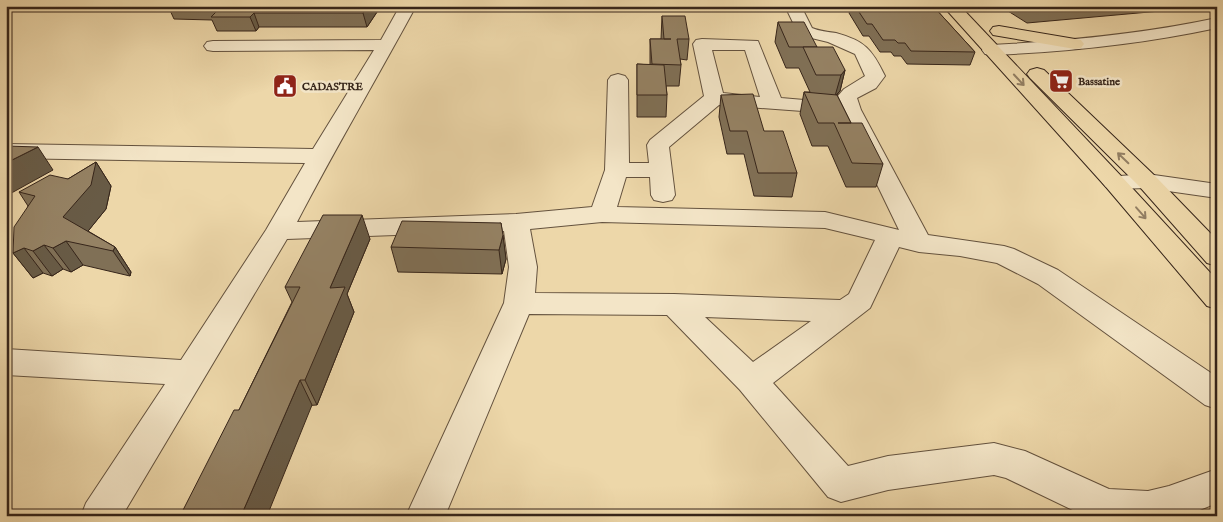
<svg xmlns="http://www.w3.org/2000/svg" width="1223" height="522" viewBox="0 0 1223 522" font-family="'IM FELL English',serif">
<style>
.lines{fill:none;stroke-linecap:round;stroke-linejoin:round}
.minor-casing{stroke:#64523e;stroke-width:2}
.major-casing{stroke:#36251a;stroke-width:2}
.minor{fill:#f3e5c7;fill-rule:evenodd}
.major{fill:#edd7a9;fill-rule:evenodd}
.wall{fill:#807056;stroke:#36251a}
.shaded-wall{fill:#685b46;stroke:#36251a}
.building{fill:#958264;stroke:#36251a}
.oneway{stroke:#927e62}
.labels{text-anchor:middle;stroke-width:5;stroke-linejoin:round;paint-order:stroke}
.far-poi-label{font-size:11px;font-weight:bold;fill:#36251a;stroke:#f3e5c7;text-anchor:start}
</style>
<rect width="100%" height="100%" fill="#edd7a9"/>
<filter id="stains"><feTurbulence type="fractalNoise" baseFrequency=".004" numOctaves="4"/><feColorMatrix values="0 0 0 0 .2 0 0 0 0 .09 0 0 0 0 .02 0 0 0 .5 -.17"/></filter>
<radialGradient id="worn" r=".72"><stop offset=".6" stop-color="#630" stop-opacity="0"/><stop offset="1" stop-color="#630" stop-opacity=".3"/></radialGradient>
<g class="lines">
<defs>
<g id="minor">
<path d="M400,6h16c-39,72 -81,143 -119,216l219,-8 76,-7 13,-37 3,-90 3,-4 7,-2 7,2 3,4 1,83h20l-2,-18 3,-5 54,-44 -11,-52 3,-4 6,-1 56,2 23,57 58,5 -2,-6 7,-8 21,-13 -10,-22 -27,-12 -29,-7 -14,-29h16l11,22c7,3 16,4 24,5 29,8 36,16 49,43l-9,12 -19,10 4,12 67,125 76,11 10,3 44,21 159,107v32l-12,-4 -167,-121 -41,-21 -37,-7 -41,-4 -20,-5 -29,61 -97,75 75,83 40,-10 106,-13 31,8 84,38 39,2 21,-5 48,-17v34l-32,13h-100l-79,-38 -12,-3 -106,15 -47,12 -13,-5 -88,-107 -73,-75 -138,-1 -84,202h-39l98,-213 5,-36 -5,-36 -217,8 -165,277h-41l5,-13 79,-119 -159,-9v-26l175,11 85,-130 39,-67 -299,-5v-14l307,5 61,-99 -161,1 -6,-1 -3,-4 3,-4 6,-1 168,-1zM712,50h33l15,47 -37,-4zM719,105l124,9 56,116 -74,-18 -208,-5 9,-30h24l1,18 3,5 9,2 9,-2 3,-5 -6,-48zM602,222l223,6 50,12 -26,54 -9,6 -166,-6 -139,-1 2,-26 -7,-38zM705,317l106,4 -58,41z"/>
<path d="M1217,18v10c-75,16 -150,24 -226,27l-6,-1 -3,-4 3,-4 6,-1c76,-4 151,-11 226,-27z"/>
<path d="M1147,174l70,10v14l-70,-10 -33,1 -8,-2 -4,-5 4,-5z"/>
</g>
<g id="major">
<path d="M943,6h17l162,171 95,103v29l-10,-3 -101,-119z"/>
<path d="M999,26l76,13 6,1 3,4 -3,4 -6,1 -82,-14 -3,-4 3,-4z"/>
<path d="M1037,68l7,2 111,106 62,64v26l-10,-3 -68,-77 -109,-108 -3,-4 3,-4z"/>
</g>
</defs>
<use href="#minor" class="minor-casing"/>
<use href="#major" class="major-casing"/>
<use href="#minor" class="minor"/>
<use href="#major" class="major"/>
</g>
<g class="wall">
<path d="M168,6h213l-14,21h-108l-3,4h-39l-5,-11 -38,-1z"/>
<path d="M847,6h86l42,46 -5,13 -63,-1 -6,-8h-7l-3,-4h-11l-11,-16h-6l-14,-23 1,-4z"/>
<path d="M1000,6h206l-1,1 -178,16z"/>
<path d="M662,16l27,23 -2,21 -7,-1 1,6 -2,21h-13l1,9 -1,22h-29v-53l13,1v-26h11z"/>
<path d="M778,22l39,25 28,23 -5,21 -3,4 14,28 32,41 -7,23h-30l-18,-41h-16l-12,-32 4,-22h6l-11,-24h-13l-11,-26z"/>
<path d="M721,95l43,36 33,42 -5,24 -38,-1 -10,-42h-17l-8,-37z"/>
<path d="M96,162l15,24 -5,23 -18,22 27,16 16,25 -1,4 -47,-11 -12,7 -8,-3 -11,7 -9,-3 -10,5 -20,-25 15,-47 -9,-14 49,-13z"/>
<path d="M501,223l5,36 -4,15 -104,-2 -7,-25z"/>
<path d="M370,239l-23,55 7,18 -37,93 -78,5 53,-108 -7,-15z"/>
</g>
<g class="shaded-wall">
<path d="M368,6h13l-14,21 -4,-14z"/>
<path d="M254,13l5,14 -3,4 -6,-14z"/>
<path d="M845,70l-5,21 -5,5 6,-21z"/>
<path d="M38,147l15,23 -47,26v-33z"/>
<path d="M96,162l15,24 -5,23 -26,32 -17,-24z"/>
<path d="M362,215l8,24 -23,55 7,18 -37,93 -12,-25 25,-92z"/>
<path d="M503,235l3,24 -4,15 -3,-24z"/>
<path d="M66,241l17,24 -12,7 -18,-24z"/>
<path d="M44,245l19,24 -11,7 -19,-25z"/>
<path d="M115,247l16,25 -1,4 -17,-25z"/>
<path d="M24,248l19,25 -10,5 -20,-25z"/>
<path d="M300,380l12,25 -45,111h-26z"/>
</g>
<g class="building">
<path d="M222,6h146l-5,7h-109l-4,4h-39z"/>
<path d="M855,6h78l42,46 -64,-1 -6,-8h-7l-3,-3h-12l-11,-16h-5z"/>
<path d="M662,16h23l4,23h-12l4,26 -29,-1 -2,-25h21h-7z"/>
<path d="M778,22h26l13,25h-28z"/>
<path d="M803,47h30l12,23 -4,5h-25z"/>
<path d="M637,64l27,1 3,30h-30z"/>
<path d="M804,92l33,3 14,28h-13h24l21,41 -31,-1 -18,-40h-16z"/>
<path d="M753,94l11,37h19l14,42h-39l-11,-42h-17l-9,-36z"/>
<path d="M6,146l32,1 -32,16z"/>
<path d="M96,162l-5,23 -28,32 52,30 -2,4 -47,-10 -13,7 -9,-3 -11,6 -9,-3 -11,5 1,-26 21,-31 -16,-4 31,-17 18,4z"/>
<path d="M323,215h39l-32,73 15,-1 -40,93h-5l-59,136h-61l54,-106h5l61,-123h-15z"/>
<path d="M402,221l99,2 2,12 -4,15 -108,-3z"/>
</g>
<defs><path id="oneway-shaft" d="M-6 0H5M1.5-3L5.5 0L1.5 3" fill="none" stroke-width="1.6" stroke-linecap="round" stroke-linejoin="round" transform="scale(1.25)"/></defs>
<g class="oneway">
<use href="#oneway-shaft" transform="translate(1019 80) rotate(47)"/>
<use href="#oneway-shaft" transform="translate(1123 158) rotate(-136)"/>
<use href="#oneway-shaft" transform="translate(1141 213) rotate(49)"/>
</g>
<defs>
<symbol id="supermarket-square" viewBox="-11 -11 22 22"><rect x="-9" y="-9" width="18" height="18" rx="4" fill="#8f2418" stroke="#f3e5c7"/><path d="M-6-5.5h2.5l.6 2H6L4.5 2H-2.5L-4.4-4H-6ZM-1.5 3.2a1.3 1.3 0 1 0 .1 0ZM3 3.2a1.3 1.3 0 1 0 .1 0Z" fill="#fff"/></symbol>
<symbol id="civic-square" viewBox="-11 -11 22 22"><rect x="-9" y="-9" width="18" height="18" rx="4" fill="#8f2418" stroke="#f3e5c7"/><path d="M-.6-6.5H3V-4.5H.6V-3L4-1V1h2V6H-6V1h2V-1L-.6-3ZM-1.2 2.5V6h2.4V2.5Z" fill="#fff"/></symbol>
</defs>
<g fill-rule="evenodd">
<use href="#supermarket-square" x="1047" y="67" width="28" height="28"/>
<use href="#civic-square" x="271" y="72" width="28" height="28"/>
</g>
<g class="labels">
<g class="far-poi-label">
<text x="1078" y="85">Bassatine</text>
<text x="302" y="90">CADASTRE</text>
</g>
</g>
<rect width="1223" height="522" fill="none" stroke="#edd7a9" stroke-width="25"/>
<rect x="8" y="8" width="1208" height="507" fill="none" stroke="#36251a" stroke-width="2.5"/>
<rect x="12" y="12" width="1198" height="497" fill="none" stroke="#36251a"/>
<rect width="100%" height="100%" filter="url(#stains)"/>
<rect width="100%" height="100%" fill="url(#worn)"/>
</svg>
